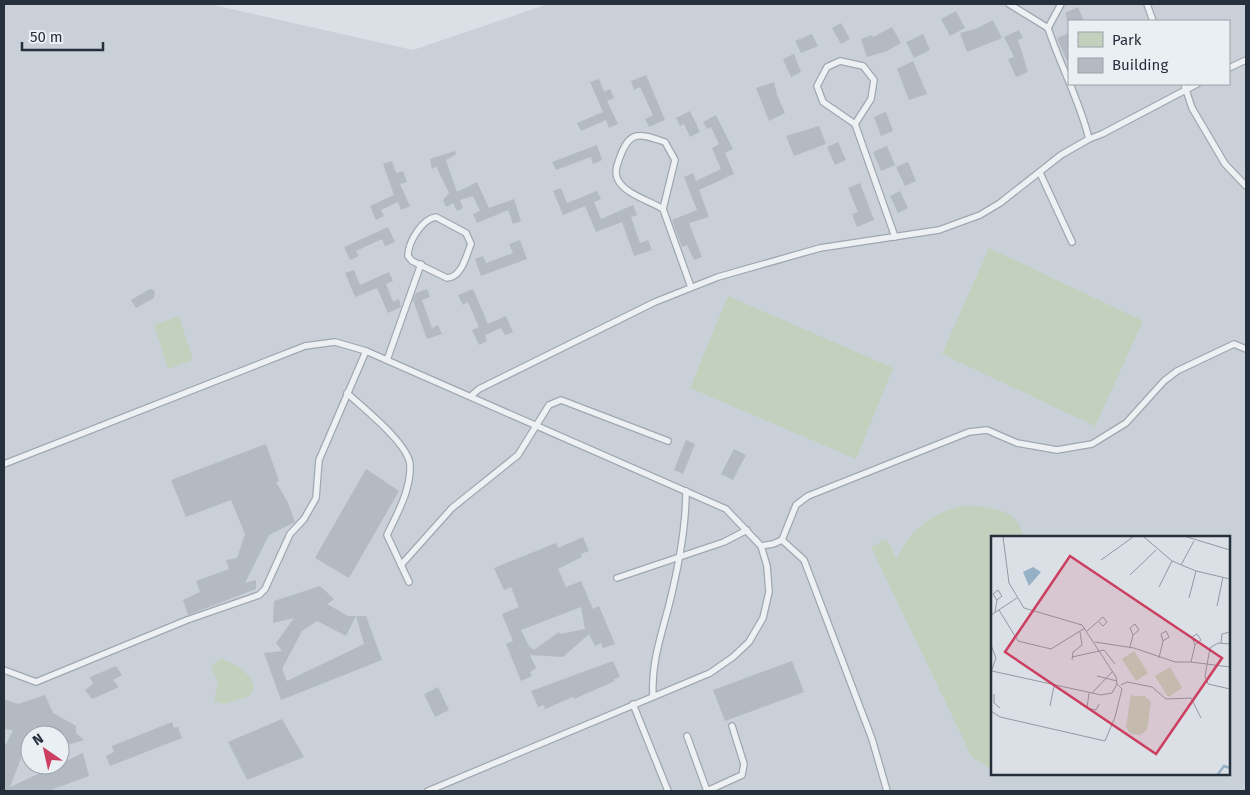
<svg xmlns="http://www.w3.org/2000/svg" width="1250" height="795" viewBox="0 0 1250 795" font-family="'Fira Sans',sans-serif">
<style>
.built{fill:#c9d0d8;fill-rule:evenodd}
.green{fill:#c3d0bd}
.building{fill:#b3bac2;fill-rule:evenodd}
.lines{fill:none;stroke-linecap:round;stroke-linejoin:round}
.lane-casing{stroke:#a1a7b0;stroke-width:8}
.lane{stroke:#eef1f4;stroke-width:5.5}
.inset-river{fill:none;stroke:#96b1c6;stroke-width:2.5}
.inset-road{fill:none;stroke:#9399a2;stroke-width:1}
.view{fill:#cc3f60;fill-opacity:0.15;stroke:#cc3f60;stroke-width:2.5}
.inset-edge{fill:none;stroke:#262f3c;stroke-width:2.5}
</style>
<rect width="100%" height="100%" fill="#dbe0e6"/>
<path class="built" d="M4,4h205l204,46 135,-46h698v787h-1242zM1069,21h160v63h-160zM992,538h237v236h-237zM30,735h30v30h-30z"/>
<g class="green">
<path d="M989,248l154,73 -48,105 -153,-72z"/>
<path d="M728,296l165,72 -37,91 -166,-71z"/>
<path d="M179,316l14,44 -25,9 -14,-44z"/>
<path d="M963,506c15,0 41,1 53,14 4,4 6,12 9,17l-33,1v232l-20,-13 -101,-210 15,-8 11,20c14,-30 34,-46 66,-53z"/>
<path d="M221,658c16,8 26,11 33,28l-4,10 -26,8 -10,-3 4,-20 -7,-15z"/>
</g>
<g class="building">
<path d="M1078,7l6,14h-16l-3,-8z"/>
<path d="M956,11l9,17 -15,8 -9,-17z"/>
<path d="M993,20l9,18 -35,14 -7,-19 15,-4z"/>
<path d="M841,23l9,16 -9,5 -9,-16z"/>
<path d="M892,27l9,16 -14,8 -20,6 -6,-18 11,-4 1,2z"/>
<path d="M1019,30l4,8 -5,2 10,32 -12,5 -8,-18 6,-2 -10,-20z"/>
<path d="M1069,33v32l-12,-27z"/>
<path d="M812,34l6,12 -17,7 -6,-12z"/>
<path d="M923,34l7,16 -16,8 -8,-16z"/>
<path d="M794,54l7,18 -10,5 -8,-18z"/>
<path d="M913,61l14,33 -18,6 -12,-31z"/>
<path d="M646,75l19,45 -16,7 -4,-8 8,-4 -13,-28 -6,3 -3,-9z"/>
<path d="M599,79l5,13 6,-3 4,9 -7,3 11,23 -9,4 -3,-8 -25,11 -4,-8 26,-11 -13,-30z"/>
<path d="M774,82l3,13 8,18 -16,8 -13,-33z"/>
<path d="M690,111l10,21 -10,5 -6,-13 -4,2 -4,-8z"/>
<path d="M886,112l7,19 -12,5 -7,-19z"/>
<path d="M716,115l17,34 -8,4 9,21 -35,16 10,27 -20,6 13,34 -8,3 -7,-15 -5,2 -10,-27 25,-10 -13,-33 9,-4 3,8 25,-12 -9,-21 7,-4 -8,-17 -4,2 -4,-7z"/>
<path d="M819,126l7,18 -32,12 -8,-20z"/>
<path d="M838,142l8,18 -11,5 -8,-18z"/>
<path d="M597,145l5,15 -9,4 -2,-7 -35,13 -4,-8z"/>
<path d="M887,146l8,19 -14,6 -8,-19z"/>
<path d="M455,151l1,3 -10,6 11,32 20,-10 12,26 25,-9 7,22 -8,3 -5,-14 -31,13 -4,-9 7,-3 -7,-15 -13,4 3,8 -6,3 -4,-8 -7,4 -3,-7 6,-7 -13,-27 -4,3 -2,-10z"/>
<path d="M392,161l4,12 7,-2 4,11 -7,2 10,22 -9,4 -3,-8 -17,8 3,6 -8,4 -6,-14 24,-11 -11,-31z"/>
<path d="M908,162l8,19 -11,5 -9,-19z"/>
<path d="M860,183l14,37 -17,7 -5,-13 6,-2 -10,-24z"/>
<path d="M561,188l6,15 30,-12 4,8 -7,3 7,17 32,-14 4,10 -6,2 9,26 8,-3 4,10 -18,6 -12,-34 -26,10 -11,-26 -22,9 -10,-24z"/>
<path d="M900,191l8,17 -10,5 -8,-17z"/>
<path d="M388,227l7,15 -10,4 -3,-7 -26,12 3,5 -9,4 -6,-13z"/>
<path d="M520,240l7,19 -46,17 -6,-17 8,-3 3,7 27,-10 -4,-9z"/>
<path d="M354,270l6,15 29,-13 4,9 -7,3 7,18 6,-3 2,8 -13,6 -11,-25 -22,9 -10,-24z"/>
<path d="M150,289l5,2 -1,7 -18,10 -5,-8z"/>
<path d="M427,289l3,8 -8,3 10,28 6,-3 4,9 -15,5 -14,-39 3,-7z"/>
<path d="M473,289l15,35 18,-8 7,16 -8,3 -4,-7 -16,7 2,6 -8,4 -7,-15 7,-3 -11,-25 -5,3 -5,-10z"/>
<path d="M686,440l9,4 -12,30 -9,-4z"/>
<path d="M266,444l13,37 -3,1 12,21 7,19 -26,13 -24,48 11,-3v9l-68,26 -5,-15 17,-8 -4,-11 33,-12 -3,-9 11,-2 8,-24 -14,-34 -45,17 -15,-37z"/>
<path d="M734,449l12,6 -13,25 -12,-6z"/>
<path d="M366,469l33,22 -50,87 -34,-20z"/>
<path d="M583,537l6,14 -8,3 1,3 -24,12 8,18 15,-6 12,28 6,-3 16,38 -12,4 -2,-5 -6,3 -6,-12 -26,23 -33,-2 6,13 -6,4 2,4 -11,5 -15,-37 7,-3 -11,-27 17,-7 -8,-20 -7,3 -10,-22 62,-25 2,5zM581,607l4,22 -25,5 -1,-2 -25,18 -5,-4 -8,-16z"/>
<path d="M320,586l14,13 -7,5 21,12h8l-10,20 -29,-15 -15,10 -20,38 5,12 77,-37 -8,-28h10l16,44 -101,40 -17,-47 18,-2 -6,-8 18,-25 -21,5 1,-22z"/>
<path d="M613,661l7,16 -6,2 1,2 -41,18 -1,-2 -28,12 -1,-4 -6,2 -7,-16z"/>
<path d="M792,661l12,31 -79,29 -12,-31z"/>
<path d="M116,666l6,9 -9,5 6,7 -27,12 -7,-9 8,-6 -3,-7z"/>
<path d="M438,687l11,23 -14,7 -11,-23z"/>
<path d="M45,695l8,18 23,13v7l8,7 -13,4 -11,-4v-5h-11l-7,-3 -12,3 -20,52 73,-34 6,23 -41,15h-44v-43l9,-18 -9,-1v-30l14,5z"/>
<path d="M282,719l22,38 -57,23 -19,-38z"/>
<path d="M172,722l2,6 4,-1 4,11 -72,28 -4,-10 8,-4 -2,-6z"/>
</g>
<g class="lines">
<defs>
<g id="lane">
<path d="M1147,4l6,17"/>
<path d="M1048,28l13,-24"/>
<path d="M1229,68l17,-8"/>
<path d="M1184,84l8,24 33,56 21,22"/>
<path d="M855,124l16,-25 3,-19 -11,-14 -23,-5 -13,6 -10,19 6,16 32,22 40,113"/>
<path d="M1089,139l13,-5 95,-50"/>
<path d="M1040,173l32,69"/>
<path d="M663,209c-13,-8 -38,-15 -45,-29 -4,-8 -1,-15 2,-23 10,-28 20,-23 45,-15l10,18 -12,49 28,78"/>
<path d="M436,217l30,16 5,11c-5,12 -9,33 -24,34l-35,-17 -4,-5c0,-14 14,-37 28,-39z"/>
<path d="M387,360l34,-96"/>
<path d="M347,393c16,15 62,51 63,72 1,25 -13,49 -23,70l22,47"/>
<path d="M471,396l8,-7 176,-87 63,-25 102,-29 119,-18 41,-15 20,-12 61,-48 28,-16c-9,-38 -29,-74 -41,-111l-39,-24"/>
<path d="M4,464l301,-118 30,-4 31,9 360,158 35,37 6,20 2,26 -6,26 -14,24 -16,15 -23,16 -282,118"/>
<path d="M782,540l14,-35 12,-9 161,-64 18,-2 30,13 40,7 35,-6 34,-21 38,-42 13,-10 57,-27 12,5"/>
<path d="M761,546l12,-2 9,-4 22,20 68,179 15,52"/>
<path d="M401,565l51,-57 66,-53 31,-50 12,-5 107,41"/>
<path d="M617,578l107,-36 23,-12"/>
<path d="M4,670l32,12 151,-62 72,-25 6,-6 25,-55 14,-15 12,-21 3,-38 47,-109"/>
<path d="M653,696c-2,-32 8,-60 16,-91 9,-36 17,-76 17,-114"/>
<path d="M633,704l35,87"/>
<path d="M687,736l20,55 35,-16 2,-11 -12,-38"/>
</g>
</defs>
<use href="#lane" class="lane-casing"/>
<use href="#lane" class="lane"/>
</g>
<g transform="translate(991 536)">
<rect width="239" height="239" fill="#dbe0e6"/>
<path d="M143,115l14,22 -12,8 -14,-22zM179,131l12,21 -14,9 -13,-21zM140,157l2,3h12l6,6 -4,28 -7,5 -9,-1 -5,-7z" fill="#c3d0bd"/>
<path d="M42,31l8,5 -12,14 -6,-14z" fill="#96b1c6"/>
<path class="inset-river" d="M227,238l6,-8 6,2"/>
<path class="inset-road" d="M153,1l28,24 24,10 34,8M196,1l43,13M110,24l32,-23M190,29l13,-24M139,39l26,-25M168,51l13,-26M198,62l7,-27M226,70l6,-29M8,74l19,31 33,8 34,-21M4,76l2,-12 -4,-6 5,-4 4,6 -5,4M0,79l26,-17M96,95l16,-14 4,5 -4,4 -4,-4M104,106l39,6 41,14h16l4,-17 -3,-8 5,-3 4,6 -6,5M230,107l1,-9 8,-2M239,108l-12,-1 -8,5 -5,28 3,8 22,5M0,109l5,13 -5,14M139,111l3,-12 6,-5 -4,-6 -5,4 3,7M81,121l32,-7 11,14M168,122l4,-17 -2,-7 5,-3 3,6 -6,4M81,124l1,-8 9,-7 -2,-13M200,126l39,5M1,135l109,24 11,-2 5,-9 -1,-7 -34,-52 -58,-17 -15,-25 -6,-46M106,140l20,5M130,149l6,-3 25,5 14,12 25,-1 10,20M98,157l-2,15 9,2 3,-6M101,157l21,-22M3,158v9l6,5M59,170l4,-20M0,175l9,6 105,24 10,-24 7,-28 -5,-5"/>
<path class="view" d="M79,20l152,102 -66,96 -151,-102z"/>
<rect width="239" height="239" class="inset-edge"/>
</g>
<rect width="1250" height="795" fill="none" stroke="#262f3c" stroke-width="10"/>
<rect x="1068" y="20" width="162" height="65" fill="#eaeff4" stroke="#9ca2aa"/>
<rect x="1078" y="32" width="25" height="15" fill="#c3d0bd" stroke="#9ca2aa"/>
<text x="1112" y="45" font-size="15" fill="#262f3c">Park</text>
<rect x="1078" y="58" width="25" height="15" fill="#b3bac2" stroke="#9ca2aa"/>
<text x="1112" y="70" font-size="15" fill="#262f3c">Building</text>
<g transform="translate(45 750) rotate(326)"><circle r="24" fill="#eaeff4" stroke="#9ca2aa"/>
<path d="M0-4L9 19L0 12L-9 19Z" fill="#cc3f60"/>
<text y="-8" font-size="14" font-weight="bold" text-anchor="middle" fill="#262f3c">N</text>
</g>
<path d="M22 42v8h81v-8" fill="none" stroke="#262f3c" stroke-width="2.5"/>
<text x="30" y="42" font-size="15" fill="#262f3c" stroke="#eaeff4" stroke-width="4" paint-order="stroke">50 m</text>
</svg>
